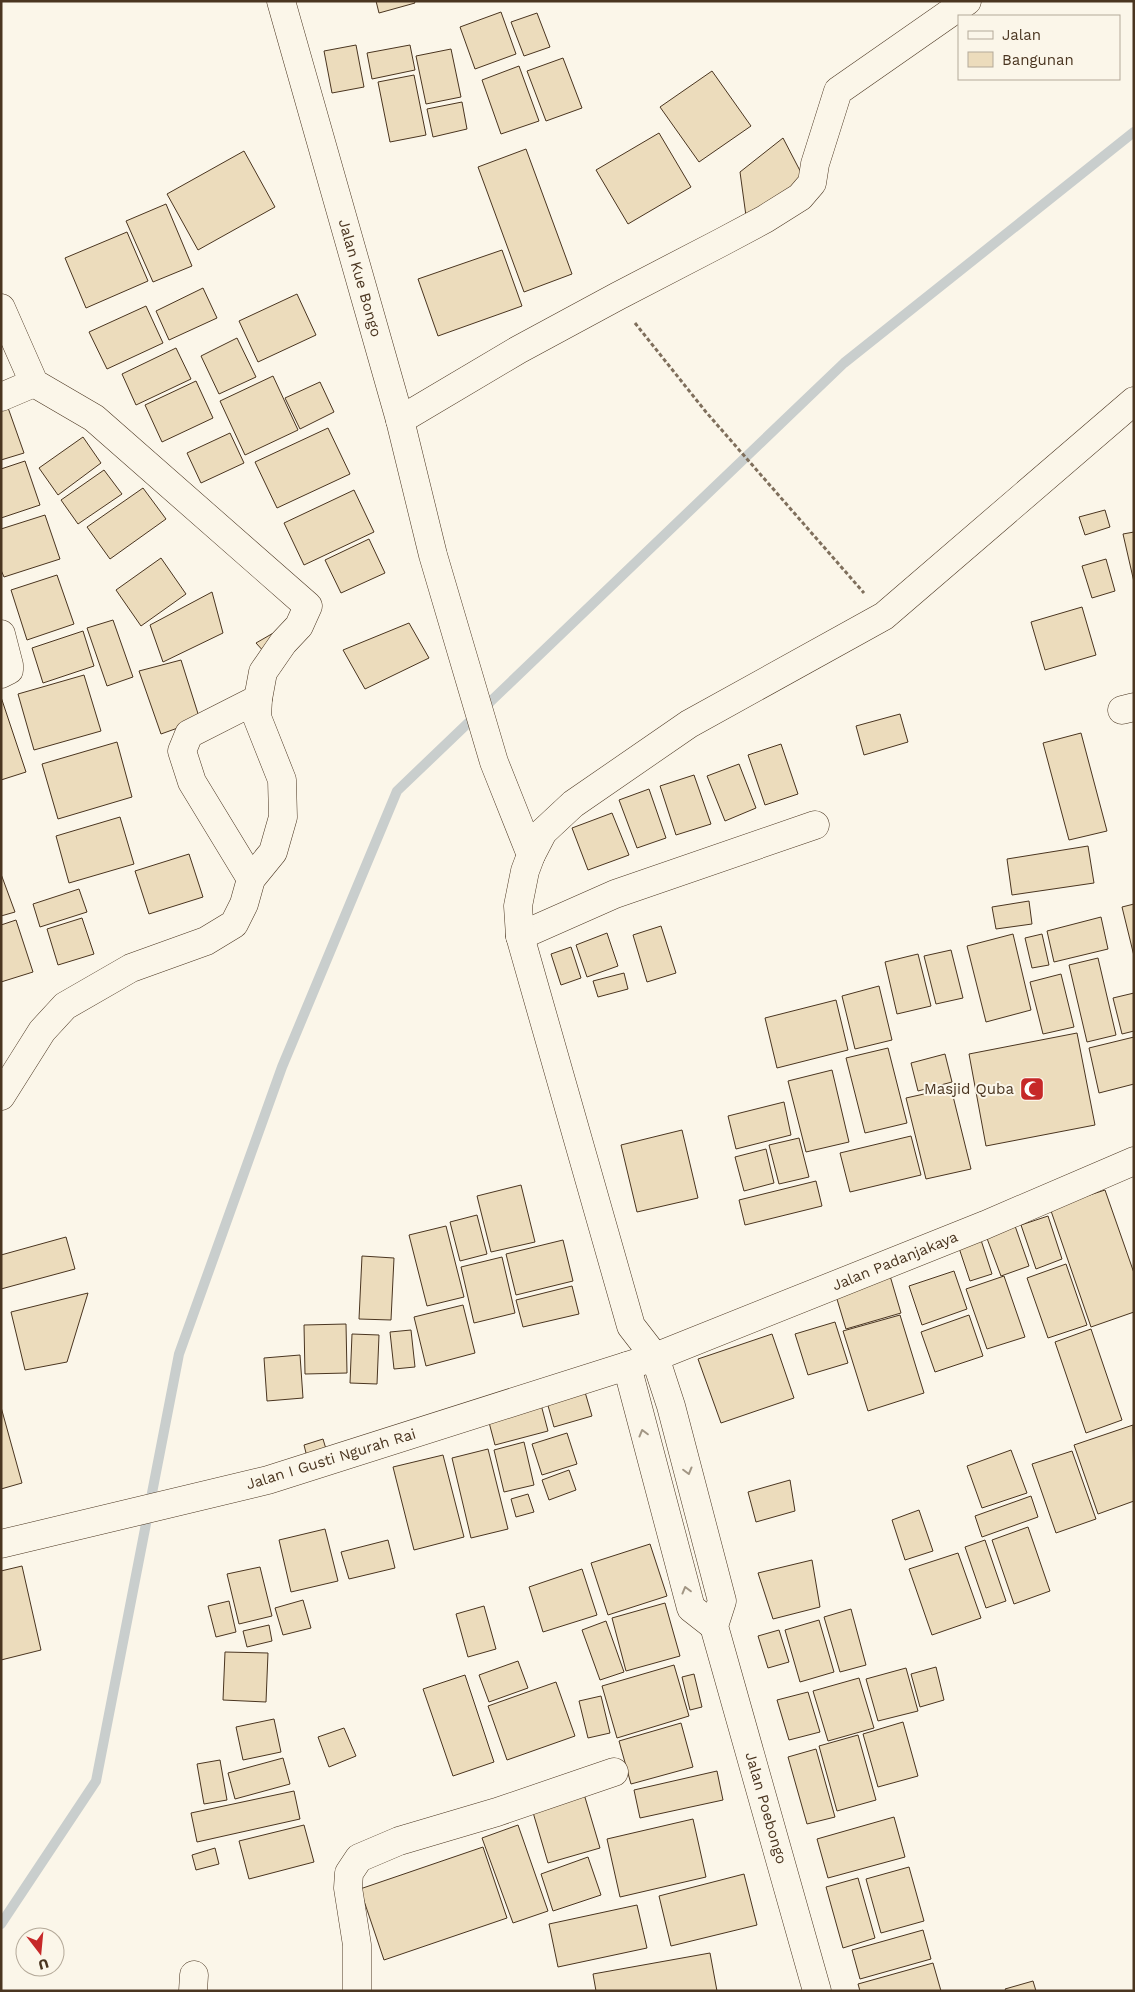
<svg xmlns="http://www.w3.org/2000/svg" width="1135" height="1992" viewBox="0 0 1135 1992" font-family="'Work Sans',sans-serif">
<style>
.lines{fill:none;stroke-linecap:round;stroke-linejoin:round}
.stream{stroke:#c9cecd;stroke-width:10}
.building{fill:#ecdcbc;stroke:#4a3520}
.street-casing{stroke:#4a3520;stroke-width:29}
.secondary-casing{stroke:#4a3520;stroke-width:29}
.path{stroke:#7f6f5c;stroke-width:3;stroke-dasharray:4 2.5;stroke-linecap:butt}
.street{stroke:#fbf6e9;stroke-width:28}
.secondary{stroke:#fbf6e9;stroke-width:28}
.oneway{stroke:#a29684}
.labels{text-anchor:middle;stroke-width:4;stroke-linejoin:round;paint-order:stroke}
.street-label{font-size:15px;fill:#4a3520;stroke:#fbf6e9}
.poi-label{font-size:15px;fill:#4a3520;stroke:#fbf6e9;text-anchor:end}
</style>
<rect width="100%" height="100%" fill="#fbf6e9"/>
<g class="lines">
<path class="stream" d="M1,1924l95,-143 83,-427 103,-287 115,-276 447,-428 290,-231"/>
</g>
<g class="building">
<path d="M376,1h38l1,2 -36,10z"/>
<path d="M501,12l15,42 -41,15 -15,-42z"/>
<path d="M537,13l13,34 -26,9 -13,-34z"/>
<path d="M356,45l8,42 -32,6 -8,-42z"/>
<path d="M410,45l5,25 -43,9 -5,-26z"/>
<path d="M451,49l10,48 -35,7 -10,-48z"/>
<path d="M563,58l19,50 -36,13 -19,-50z"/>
<path d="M519,66l20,55 -38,13 -19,-54z"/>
<path d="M712,71l39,55 -52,36 -39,-55z"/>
<path d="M414,75l12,60 -36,7 -12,-60z"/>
<path d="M462,102l5,27 -34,8 -6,-28z"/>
<path d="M659,133l32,54 -63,37 -32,-54z"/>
<path d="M783,138l25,48 -62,30 -6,-44z"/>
<path d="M526,149l46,125 -48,18 -46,-125z"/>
<path d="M244,151l31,56 -77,43 -31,-56z"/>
<path d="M166,204l26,62 -39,16 -27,-61z"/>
<path d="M127,232l21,49 -62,27 -21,-50z"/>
<path d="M502,250l20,56 -84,30 -20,-57z"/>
<path d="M203,288l14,30 -48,22 -13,-29z"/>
<path d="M297,294l19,41 -58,27 -19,-41z"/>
<path d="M146,306l17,37 -56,26 -18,-37z"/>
<path d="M237,338l19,39 -37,17 -18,-38z"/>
<path d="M176,348l15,31 -55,26 -14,-31z"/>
<path d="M273,376l25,54 -53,25 -25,-54z"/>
<path d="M196,381l17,37 -51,24 -17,-37z"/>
<path d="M320,382l14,30 -34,17 -15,-31z"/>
<path d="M6,402l18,51 -23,7v-57z"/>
<path d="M328,428l22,46 -73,34 -22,-46z"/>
<path d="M230,433l14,30 -43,20 -14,-30z"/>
<path d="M83,437l18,26 -43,32 -19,-27z"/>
<path d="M25,461l15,44 -39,13v-49z"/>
<path d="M104,470l18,24 -44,30 -17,-24z"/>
<path d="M143,488l23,31 -56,40 -23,-32z"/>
<path d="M354,490l20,42 -70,33 -20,-42z"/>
<path d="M1105,510l5,17 -25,8 -6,-18z"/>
<path d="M45,515l15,44 -56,18 -3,-7v-41z"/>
<path d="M1134,532v50l-11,-48z"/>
<path d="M369,539l16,34 -44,20 -16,-33z"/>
<path d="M161,558l25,36 -45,32 -25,-36z"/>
<path d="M1106,559l9,32 -23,7 -10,-32z"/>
<path d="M57,575l17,49 -47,16 -16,-50z"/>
<path d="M212,592l11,41 -60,29 -13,-37z"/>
<path d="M1082,607l14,48 -51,15 -14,-48z"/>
<path d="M113,620l20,57 -26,9 -20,-58z"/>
<path d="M409,623l20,35 -64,31 -22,-39z"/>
<path d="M289,624l-23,30 -10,-11z"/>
<path d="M83,631l11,35 -51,17 -11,-35z"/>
<path d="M181,660l19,60 -39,14 -22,-63z"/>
<path d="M84,675l17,56 -67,19 -16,-56z"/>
<path d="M1,697l25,75 -25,8z"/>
<path d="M900,714l8,28 -44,13 -8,-29z"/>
<path d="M1081,733l26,98 -38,9 -26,-97z"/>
<path d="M117,742l15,55 -74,22 -16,-55z"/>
<path d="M781,744l17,50 -33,11 -17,-50z"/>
<path d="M739,764l17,44 -31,13 -18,-45z"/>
<path d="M694,775l17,49 -35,11 -16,-49z"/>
<path d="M649,789l17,49 -29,10 -18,-48z"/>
<path d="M612,813l17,42 -41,15 -16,-42z"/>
<path d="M120,817l14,47 -65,19 -13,-47z"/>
<path d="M1088,846l6,37 -82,12 -5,-36z"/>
<path d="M189,854l14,43 -54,17 -14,-43z"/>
<path d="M1,874l14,38 -14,4z"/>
<path d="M79,889l8,23 -47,15 -7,-23z"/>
<path d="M1029,901l3,23 -36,5 -4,-22z"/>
<path d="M1134,904v52l-12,-49z"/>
<path d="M1101,917l7,32 -54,13 -7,-31z"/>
<path d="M82,918l12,36 -36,11 -11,-36z"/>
<path d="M16,920l17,52 -32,10v-57z"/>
<path d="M661,926l15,47 -29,9 -14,-47z"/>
<path d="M607,933l11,33 -31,11 -11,-32z"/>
<path d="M1013,934l18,76 -45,12 -19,-76z"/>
<path d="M1042,934l7,31 -17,3 -7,-30z"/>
<path d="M571,947l10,31 -20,7 -10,-31z"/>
<path d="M951,950l12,48 -27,6 -12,-48z"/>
<path d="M918,954l13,52 -34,8 -12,-52z"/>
<path d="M1098,958l18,77 -29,7 -18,-77z"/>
<path d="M624,973l4,16 -30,8 -5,-16z"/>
<path d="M1061,974l13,53 -31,7 -13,-52z"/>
<path d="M879,986l13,54 -37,9 -13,-53z"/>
<path d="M1134,993v38l-12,3 -9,-36z"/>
<path d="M836,1000l12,50 -71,18 -12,-50z"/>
<path d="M1077,1033l18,92 -109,21 -17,-92z"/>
<path d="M1134,1037v47l-35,9 -10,-45z"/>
<path d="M888,1048l19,75 -42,10 -19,-75z"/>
<path d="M945,1054l7,28 -34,9 -7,-28z"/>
<path d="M832,1070l17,72 -43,10 -18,-71z"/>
<path d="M951,1088l20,81 -45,10 -20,-81z"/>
<path d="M784,1102l7,33 -55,14 -8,-33z"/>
<path d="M682,1130l16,68 -61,14 -16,-67z"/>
<path d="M911,1136l10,39 -71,17 -10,-39z"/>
<path d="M799,1138l10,39 -30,7 -10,-39z"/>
<path d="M766,1149l8,34 -30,8 -9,-34z"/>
<path d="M816,1181l6,25 -77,19 -6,-25z"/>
<path d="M521,1185l14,57 -44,10 -14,-56z"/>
<path d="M1105,1190l29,83v39l-43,15 -41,-119z"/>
<path d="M477,1215l10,39 -27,7 -10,-39z"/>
<path d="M1048,1216l14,43 -26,10 -15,-44z"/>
<path d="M1014,1223l15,43 -28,10 -16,-43z"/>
<path d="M446,1226l18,71 -37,9 -18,-71z"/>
<path d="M66,1237l9,32 -74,20v-34z"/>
<path d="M980,1237l12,37 -22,7 -12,-36z"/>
<path d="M563,1240l10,41 -57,14 -10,-41z"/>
<path d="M362,1256l32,2 -3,62 -32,-1z"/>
<path d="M502,1257l13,56 -41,10 -13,-56z"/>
<path d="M1066,1264l21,61 -39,13 -21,-60z"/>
<path d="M888,1269l13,44 -55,16 -13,-43z"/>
<path d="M954,1271l13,38 -45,16 -13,-39z"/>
<path d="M1004,1276l21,61 -38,12 -21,-60z"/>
<path d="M572,1286l7,28 -56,13 -7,-27z"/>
<path d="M88,1293l-21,69 -42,8 -14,-58z"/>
<path d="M463,1305l12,48 -49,13 -12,-49z"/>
<path d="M900,1315l24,78 -56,18 -25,-80z"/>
<path d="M969,1315l14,41 -48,16 -14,-40z"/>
<path d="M835,1322l13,41 -40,12 -13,-41z"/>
<path d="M346,1324l1,49 -42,1 -1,-49z"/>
<path d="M1091,1329l31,91 -36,13 -31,-91z"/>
<path d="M411,1330l4,37 -21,2 -4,-37z"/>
<path d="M352,1334l27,1 -2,49 -27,-1z"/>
<path d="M772,1334l22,64 -73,25 -23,-64z"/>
<path d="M300,1355l3,43 -36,3 -3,-43z"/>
<path d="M585,1392l7,24 -38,11 -7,-25z"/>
<path d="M539,1397l9,34 -53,14 -9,-34z"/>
<path d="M1,1407l21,76 -21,6z"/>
<path d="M1133,1425l1,76 -36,13 -24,-69z"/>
<path d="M567,1433l10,31 -35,11 -10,-31z"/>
<path d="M323,1439l6,20 -20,6 -5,-20z"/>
<path d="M524,1442l10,43 -30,7 -10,-42z"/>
<path d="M488,1449l20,80 -37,9 -19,-80z"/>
<path d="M1011,1450l16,43 -45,15 -15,-42z"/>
<path d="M1072,1451l24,68 -40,14 -24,-69z"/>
<path d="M443,1455l21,82 -50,13 -21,-83z"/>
<path d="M569,1470l7,20 -27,10 -7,-20z"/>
<path d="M790,1480l5,31 -39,11 -8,-30z"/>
<path d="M528,1494l6,18 -18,5 -5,-18z"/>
<path d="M1031,1496l7,21 -56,20 -7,-21z"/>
<path d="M919,1510l14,41 -28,9 -13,-40z"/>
<path d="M1028,1527l22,64 -36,13 -22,-64z"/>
<path d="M325,1529l13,52 -47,11 -12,-52z"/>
<path d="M388,1540l7,28 -46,11 -8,-27z"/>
<path d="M985,1540l21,61 -20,7 -21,-61z"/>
<path d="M650,1544l17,52 -59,19 -17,-52z"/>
<path d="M958,1553l23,65 -49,17 -23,-66z"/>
<path d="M812,1560l8,47 -47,12 -15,-46z"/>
<path d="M22,1566l19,84 -40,10v-89z"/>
<path d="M260,1567l12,49 -33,8 -12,-50z"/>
<path d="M582,1569l15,46 -54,17 -14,-45z"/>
<path d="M303,1600l8,28 -28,7 -8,-27z"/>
<path d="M229,1601l7,31 -20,5 -8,-31z"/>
<path d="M665,1603l15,53 -54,15 -14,-53z"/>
<path d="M484,1606l12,43 -28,8 -12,-43z"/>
<path d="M851,1609l15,56 -26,7 -16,-55z"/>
<path d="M819,1620l15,52 -34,10 -15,-52z"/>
<path d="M606,1621l18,51 -24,8 -18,-50z"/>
<path d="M269,1625l3,16 -25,6 -4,-16z"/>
<path d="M779,1630l10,32 -21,6 -10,-32z"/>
<path d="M225,1652l43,1 -2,49 -43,-2z"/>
<path d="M518,1661l10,27 -39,14 -10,-27z"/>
<path d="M674,1665l15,51 -72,22 -15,-52z"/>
<path d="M936,1667l8,33 -24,7 -9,-33z"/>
<path d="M906,1668l12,43 -40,10 -12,-42z"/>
<path d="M694,1674l8,33 -12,3 -8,-33z"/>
<path d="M465,1675l29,87 -41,14 -30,-87z"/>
<path d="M859,1678l15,50 -46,13 -15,-50z"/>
<path d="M556,1682l19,54 -68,24 -19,-54z"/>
<path d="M808,1692l12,40 -31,8 -12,-40z"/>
<path d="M601,1696l9,37 -22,5 -9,-37z"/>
<path d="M274,1719l7,33 -38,8 -7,-33z"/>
<path d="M903,1722l15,54 -40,11 -15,-53z"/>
<path d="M681,1723l12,44 -62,17 -12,-43z"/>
<path d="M344,1728l12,28 -27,11 -11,-30z"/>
<path d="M858,1735l18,65 -39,11 -18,-65z"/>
<path d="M816,1749l19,68 -28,7 -19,-67z"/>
<path d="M283,1758l7,26 -55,15 -7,-26z"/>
<path d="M220,1760l7,40 -23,4 -7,-40z"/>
<path d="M717,1771l6,29 -83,18 -6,-28z"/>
<path d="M294,1791l6,28 -103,23 -6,-29z"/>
<path d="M584,1794l16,54 -52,15 -16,-54z"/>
<path d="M894,1817l11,40 -77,21 -11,-39z"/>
<path d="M693,1819l13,58 -86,20 -13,-58z"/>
<path d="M304,1825l10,37 -65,17 -10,-38z"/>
<path d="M518,1825l30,86 -35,12 -31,-85z"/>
<path d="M483,1847l24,71 -123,42 -24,-71z"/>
<path d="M215,1848l4,16 -23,6 -4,-15z"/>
<path d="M588,1857l13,38 -48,16 -12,-37z"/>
<path d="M909,1867l15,54 -43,12 -15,-54z"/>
<path d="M744,1874l13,51 -86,21 -12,-50z"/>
<path d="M858,1878l17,60 -32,10 -17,-61z"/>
<path d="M637,1905l10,43 -89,19 -9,-43z"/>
<path d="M923,1930l8,29 -71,20 -8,-29z"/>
<path d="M710,1953l7,38h-121l-3,-17z"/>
<path d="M933,1963l8,28h-81l-2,-7z"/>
<path d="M1033,1981l3,10h-30l-1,-2z"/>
</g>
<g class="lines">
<defs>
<g id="street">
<path d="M281,1l119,419 33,135 61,207 37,93"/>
<path d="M1,308l33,75 60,35 214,188 -9,20 -16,17 -20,29 -5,27 -1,18 25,63 1,37 -10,35 -22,27 -7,25 -10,20 -28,17 -75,27 -66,38 -23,25 -41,65"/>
<path d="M1,397l33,-14"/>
<path d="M400,420l118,-70 100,-54 104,-54 43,-23 35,-22 12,-14 3,-19 23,-73 129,-90"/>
<path d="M1,634l8,31v5l-8,4"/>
<path d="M1122,710l12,-3"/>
<path d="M251,879l-59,-97 -10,-31 7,-17 69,-35"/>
<path d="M520,936l95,-42 200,-69"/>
<path d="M655,1357l-24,-31 -111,-390 -2,-30 7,-35 6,-16 12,-23 30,-28 116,-80 195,-108 250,-215"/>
<path d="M193,1991l1,-16"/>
<path d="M357,1991v-46l-9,-57 1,-15 10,-15 40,-17 98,-29 117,-40"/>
</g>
<g id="secondary">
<path d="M655,1357l16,49 51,195 -8,25 103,365"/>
<path d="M627,1366l64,242 23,18"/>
<path d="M1,1544l267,-64 387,-123 330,-132 149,-64"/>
</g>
</defs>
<use href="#street" class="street-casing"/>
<use href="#secondary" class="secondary-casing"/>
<path class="path" d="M635,323l71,89 158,181"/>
<use href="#street" class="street"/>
<use href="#secondary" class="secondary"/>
</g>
<defs><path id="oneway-chevron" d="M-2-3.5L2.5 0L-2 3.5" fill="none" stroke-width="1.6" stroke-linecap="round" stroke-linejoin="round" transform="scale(1.25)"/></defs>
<g class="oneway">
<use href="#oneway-chevron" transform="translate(643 1433) rotate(-105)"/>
<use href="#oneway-chevron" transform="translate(688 1471) rotate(75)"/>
<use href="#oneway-chevron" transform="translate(686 1590) rotate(-105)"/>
</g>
<defs>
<symbol id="mosque-square" viewBox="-11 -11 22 22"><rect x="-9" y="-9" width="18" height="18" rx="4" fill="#c62828" stroke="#fbf6e9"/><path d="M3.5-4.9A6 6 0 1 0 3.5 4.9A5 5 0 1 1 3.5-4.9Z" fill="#fff"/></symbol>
</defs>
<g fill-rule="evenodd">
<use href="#mosque-square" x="1018" y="1075" width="28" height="28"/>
</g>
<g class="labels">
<g class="street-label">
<text transform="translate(360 278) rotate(74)" y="5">Jalan Kue Bongo</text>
<text transform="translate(895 1261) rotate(-22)" y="5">Jalan Padanjakaya</text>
<text transform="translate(331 1459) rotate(-17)" y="5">Jalan I Gusti Ngurah Rai</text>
<text transform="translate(766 1808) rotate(74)" y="5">Jalan Poebongo</text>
</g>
<g class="poi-label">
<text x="1014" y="1094">Masjid Quba</text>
</g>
</g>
<rect width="1135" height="1992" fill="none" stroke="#4a3520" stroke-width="5"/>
<rect x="958" y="15" width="162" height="65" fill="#fbf6e9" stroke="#b4a999"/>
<rect x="968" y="31" width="25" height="8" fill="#fbf6e9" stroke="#b4a999"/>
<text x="1002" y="40" font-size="15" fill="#4a3520">Jalan</text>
<rect x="968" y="52" width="25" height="15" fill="#ecdcbc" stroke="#b4a999"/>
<text x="1002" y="65" font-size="15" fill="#4a3520">Bangunan</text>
<g transform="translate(40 1952) rotate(164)"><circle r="24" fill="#fbf6e9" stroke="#b4a999"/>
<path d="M0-4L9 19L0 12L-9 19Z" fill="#c62828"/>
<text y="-8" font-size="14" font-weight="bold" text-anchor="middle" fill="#4a3520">U</text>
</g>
</svg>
